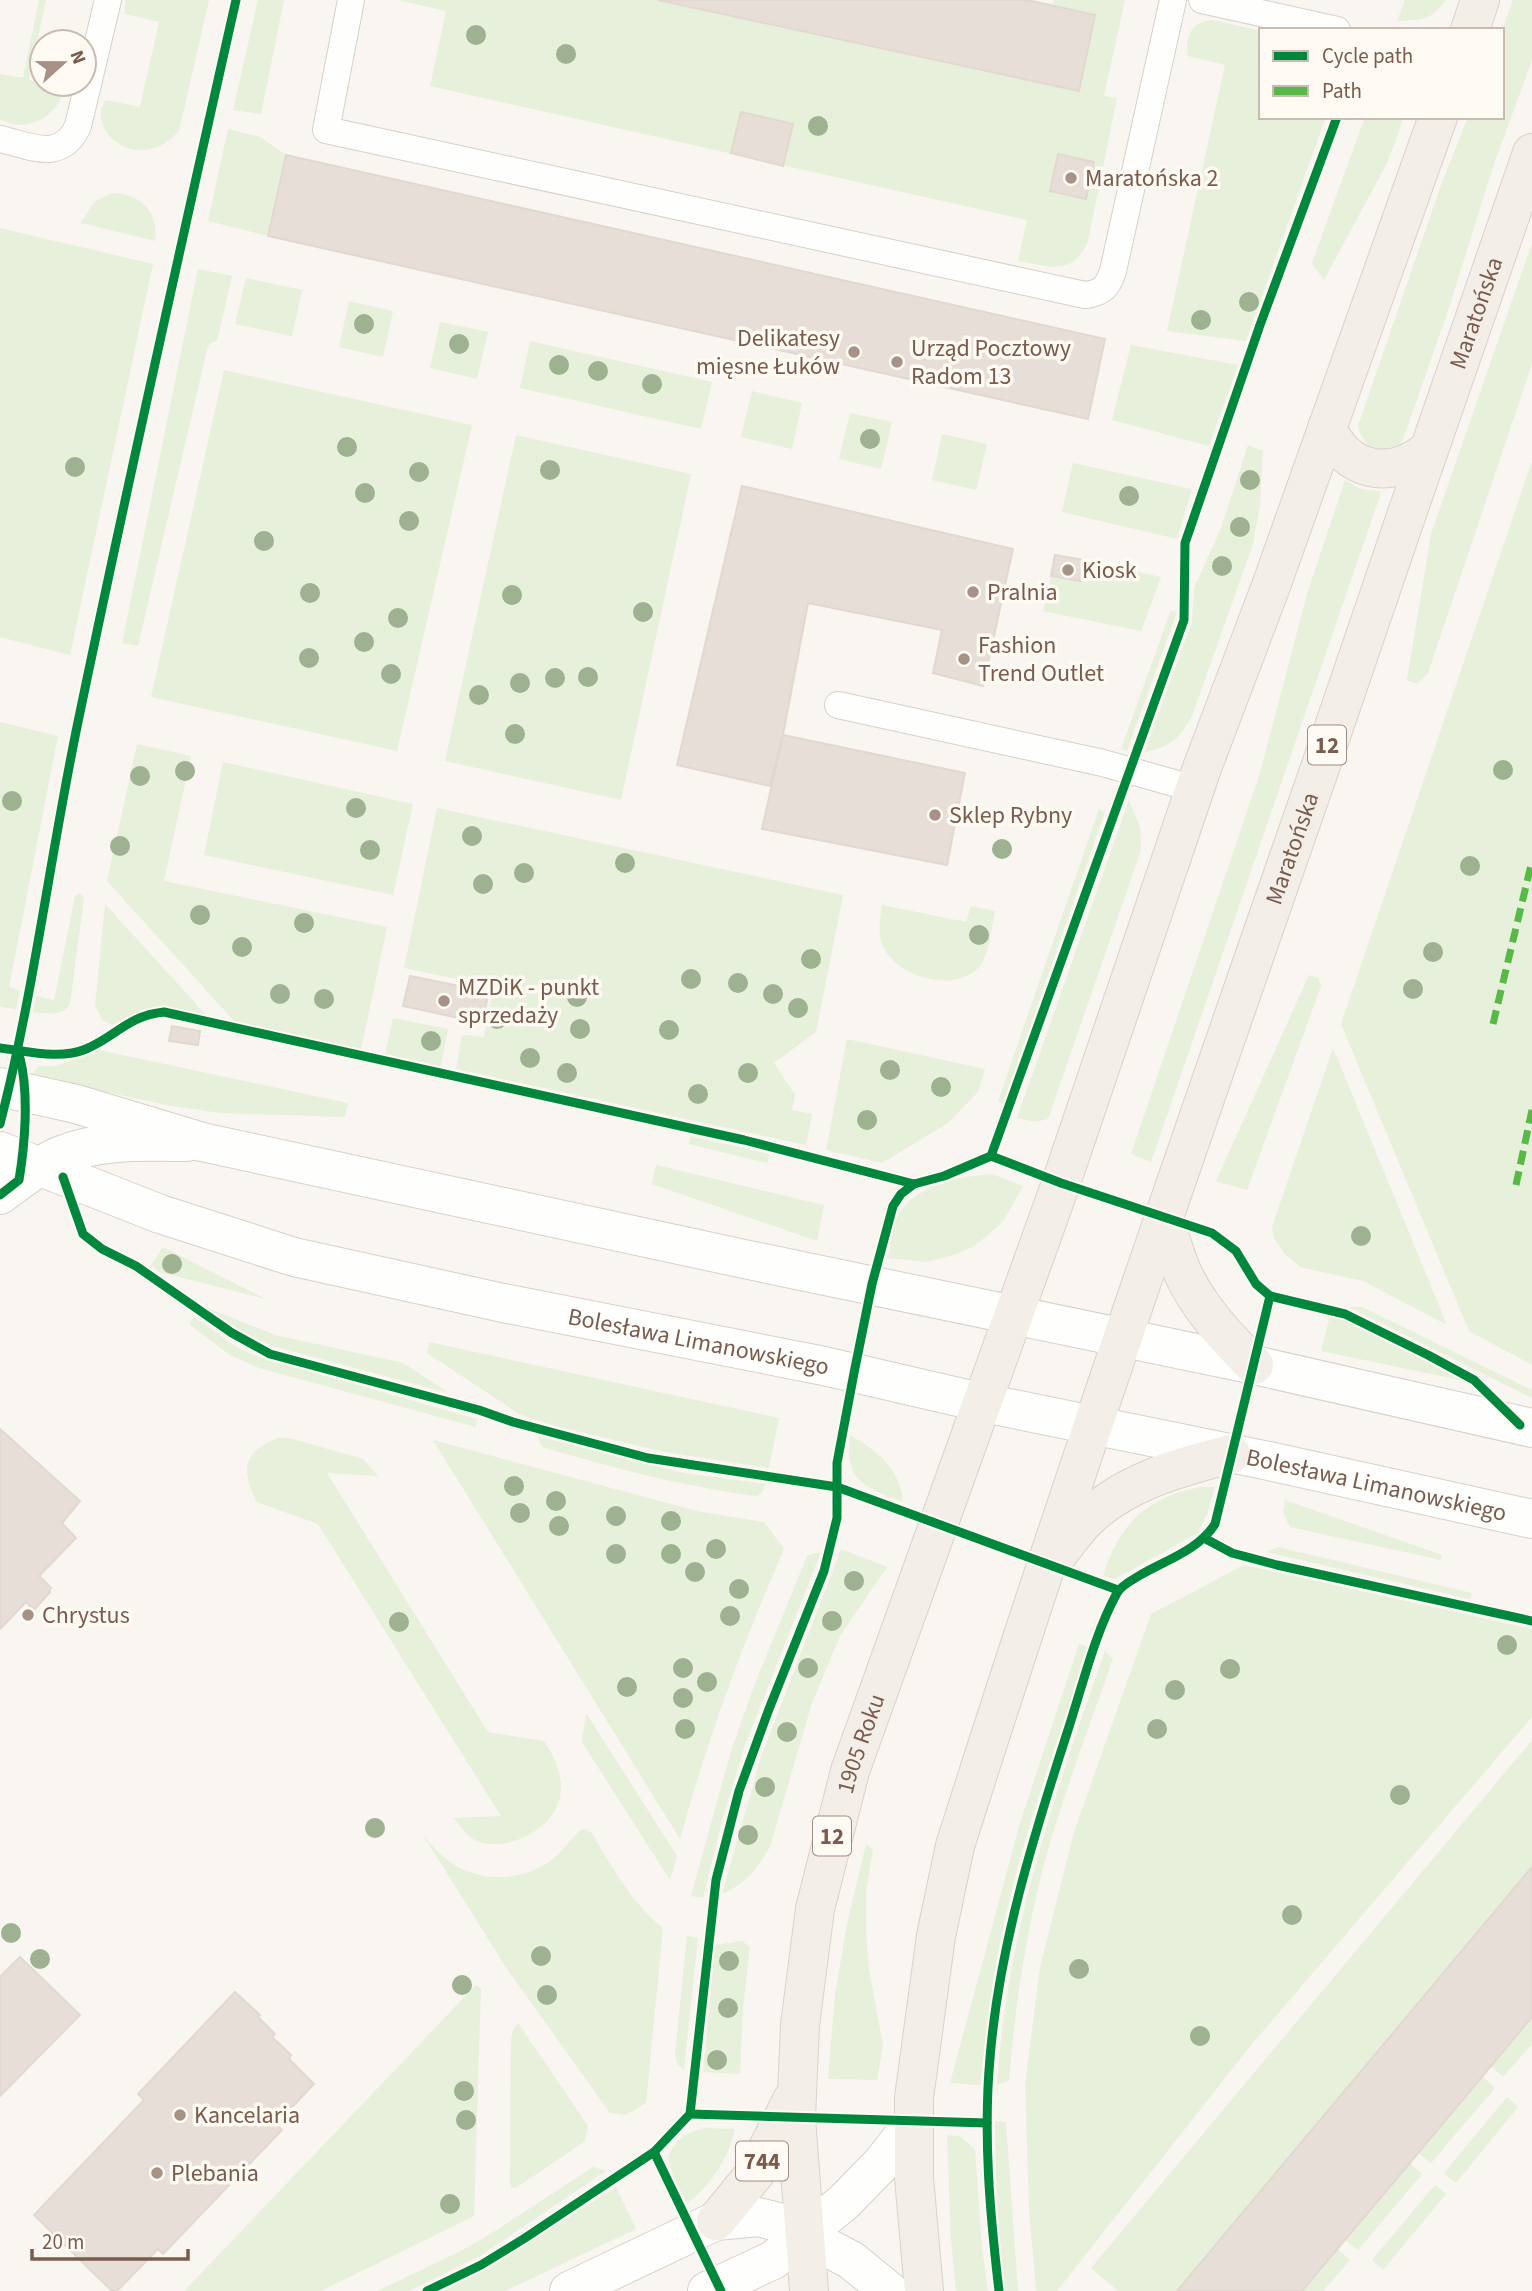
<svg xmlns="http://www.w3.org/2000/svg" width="1532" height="2291" viewBox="0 0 1532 2291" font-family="'Source Sans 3',sans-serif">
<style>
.green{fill:#e7f0db}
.building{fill:#e6ded7;stroke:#e2d8d2;stroke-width:2}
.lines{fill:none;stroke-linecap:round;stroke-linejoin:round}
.service-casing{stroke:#d7d1cb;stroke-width:28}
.minor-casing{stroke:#d7d1cb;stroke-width:40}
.tertiary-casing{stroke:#d7d1cb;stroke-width:40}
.primary-casing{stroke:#dad1cc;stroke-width:40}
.service{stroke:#fefefd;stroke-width:26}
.minor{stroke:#fefefd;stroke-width:38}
.tertiary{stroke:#fefefd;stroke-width:38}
.primary{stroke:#f3eee8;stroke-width:38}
.quiet{stroke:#58b947;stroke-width:7;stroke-dasharray:14 7;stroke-linecap:butt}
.cycleway-casing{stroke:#fffaf3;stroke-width:13}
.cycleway{stroke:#00873e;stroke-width:9}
.tree{fill:#9eb190}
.poi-dot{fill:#a69286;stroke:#fffaf3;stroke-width:2.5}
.labels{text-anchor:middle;stroke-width:7;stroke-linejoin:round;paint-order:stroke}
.shield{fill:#fffaf3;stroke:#a28b7f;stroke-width:2}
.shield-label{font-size:23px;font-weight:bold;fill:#7a5c4d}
.poi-label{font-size:24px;fill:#7a5c4d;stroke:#fffaf3;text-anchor:start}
.street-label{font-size:24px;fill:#7a5c4d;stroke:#fffaf3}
</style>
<rect width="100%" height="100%" fill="#f9f5f0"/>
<g class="green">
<path d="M39,0h7l-17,80 35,8c-5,29 -38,46 -64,31v-45l23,4z"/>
<path d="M125,0h84l-30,131c-42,47 -95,-3 -73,-31l34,7 19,-85 -34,-8z"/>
<path d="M258,0h26l-23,114 -28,-4z"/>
<path d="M397,0h261l421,91 16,-76 -42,-9 1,-6h71l-21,96 13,2 -29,143c-15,36 -38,25 -70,20l9,-41 -597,-134 16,-75z"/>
<path d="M1405,0h41c-17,22 -22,19 -49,21z"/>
<path d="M1513,0h19v60l-39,107 -45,144 -47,134c-20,13 -38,3 -43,-19l83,-241 27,-68h34v-87z"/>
<path d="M1213,20l48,11v86h65l-80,224 -79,-10 58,-266 -37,-9c-3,-20 3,-34 25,-36z"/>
<path d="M1365,117h38l-6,21 -11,27 -62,115 -12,-17z"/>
<path d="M228,129l32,8 26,18 -18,81 -60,-15z"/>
<path d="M112,193c29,0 47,20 43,48l-74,-18 13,-21z"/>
<path d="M0,228l153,36 -83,391 -70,-18z"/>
<path d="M1532,243v121l-104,309 -11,11 -10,-4 24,-146z"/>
<path d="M198,269l34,7 -15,65 -7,2 -3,7 -69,296 -16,-3z"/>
<path d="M246,278l56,12 -10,46 -57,-12z"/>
<path d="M349,301l44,10 -10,46 -44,-10z"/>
<path d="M440,322l48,10 -11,47 -47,-11z"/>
<path d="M530,341l182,41 -11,47 -181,-41z"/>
<path d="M1131,345l107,20 -29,81 -97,-26z"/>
<path d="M224,370l248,55 -75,326 -246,-54z"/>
<path d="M752,391l50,12 -10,46 -51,-12z"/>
<path d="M850,413l42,9 -11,47 -42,-10z"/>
<path d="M942,434l45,10 -11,46 -44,-10z"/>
<path d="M516,435l175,39 -70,326 -176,-39z"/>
<path d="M1248,445l15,6 -3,54 -7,39 -61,172c-14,25 -21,29 -48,37l48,-131 2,-34 27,-60z"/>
<path d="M1532,461v904l-63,-34 -128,-307z"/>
<path d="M1073,463l119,26 -15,50 -115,-27z"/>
<path d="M1345,480l16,9 18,2 2,2 -230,669 -20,-8 129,-381 47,-179z"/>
<path d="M1084,560l77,17 -20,54 -98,-20 8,-35 28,5z"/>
<path d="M1171,610l6,2 -50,139 -6,-2z"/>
<path d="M0,722l58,14 -49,251 11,4 -4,18 -16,-2z"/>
<path d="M137,744l54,12 -27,125 223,46 -26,123 -125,-27 -129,-142z"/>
<path d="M223,762l190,42 -20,91 -189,-40z"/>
<path d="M1129,800l11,27 1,23 -93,269 -13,3 -18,-4z"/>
<path d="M437,808l406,87 -27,137 -42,31 21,32 -3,15 20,4 -6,31 -350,-76 6,-34 22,2 10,-50 -90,-19z"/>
<path d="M1099,809l6,3 -102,292 -5,-3z"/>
<path d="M80,893l4,5 -14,106c-8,14 -24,9 -37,8l3,-16 18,4 21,-104z"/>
<path d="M105,904l102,112c-43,-10 -54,-13 -94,9l-11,-5 -7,-15z"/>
<path d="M882,905l84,17 5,-16 24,5c-4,17 -5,44 -17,57 -25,25 -80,9 -94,-20 -7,-14 -4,-29 -2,-43z"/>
<path d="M1309,975l9,3 3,8 -74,204 -31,-9z"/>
<path d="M393,1018l55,11 -7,37 -56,-12z"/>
<path d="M847,1039l138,30 -7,23 -30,31 -66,40 -56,-13z"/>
<path d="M1333,1048l114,277 -84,-44 -63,-14 -16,-14 -10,-15 -2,-11z"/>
<path d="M99,1050l249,53 -3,14 -125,-4 -48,-7 -142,-30 9,-10h17z"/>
<path d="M690,1136l80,18 -3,9 -78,-19z"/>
<path d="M656,1165l168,40 -7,36 -165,-57z"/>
<path d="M992,1174l31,12 -19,34 -17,16 -15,11 -18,8 -28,7 -38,-4c3,-12 3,-27 8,-38 14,-34 64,-44 96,-46z"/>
<path d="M163,1247l103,52 -107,-27 -8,-7z"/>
<path d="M205,1307l70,28 128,28 46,30 -177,-47 -34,-15z"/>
<path d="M1349,1307h13l170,83v8z"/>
<path d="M1330,1316l14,4 121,61 -144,-30z"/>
<path d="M194,1317l43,30 19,9 221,63 -1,8 -217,-59 -29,-13 -41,-31z"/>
<path d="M429,1342l350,76 -10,50 -104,-16 -106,-25 -38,-12 -94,-62z"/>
<path d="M850,1435c27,16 50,33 53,67 -38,-15 -59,-20 -53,-67z"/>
<path d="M537,1436l147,37 81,11 -4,10 -5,2c-74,-10 -143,-28 -214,-49z"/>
<path d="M278,1438h11l74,21 15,17 -51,-3 161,259 56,9c11,16 20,36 16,56 -6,32 -53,56 -83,44 -10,-4 -17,-15 -23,-23l47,-2 -183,-292 -61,-22c-16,-31 -15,-50 21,-64z"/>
<path d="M433,1440l268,72 63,10 20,27c-41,94 -77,191 -104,290z"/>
<path d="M1202,1487h13l-8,27 -9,19 -83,46 -12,-3c16,-52 45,-80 99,-89z"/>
<path d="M1285,1500l157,55 -1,5 -151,-33 -7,-15z"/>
<path d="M1278,1547l194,46 -2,6 -204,-47z"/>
<path d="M841,1549l46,18 -47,69 -29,70 -41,141c-13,22 -25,37 -48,47l39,-137z"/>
<path d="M815,1553h5l-4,12 -72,183 -21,69 -20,81 -12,-2 40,-145 23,-65 53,-130z"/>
<path d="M1244,1565l288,64v88l-280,327 -195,247h-21l-7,-82 -4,-125 15,-117 34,-135 77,-218z"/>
<path d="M1079,1644l11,4c-37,104 -75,207 -94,316 -7,40 -11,81 -16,121l-30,-2 70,-260z"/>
<path d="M1105,1651l8,8c-24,69 -51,138 -70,209 -18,70 -28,140 -34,212l-12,5c9,-151 58,-293 108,-434z"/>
<path d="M586,1713l91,143 -7,24 -88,-138z"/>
<path d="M1532,1740v127l-355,424h-59l-27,-23z"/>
<path d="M586,1829l6,4c20,35 40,70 71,95l-17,175 -20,12 -16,-2 -105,-147 -82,-131c7,8 14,17 23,24 29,23 72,24 103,3 12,-8 20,-21 30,-31z"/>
<path d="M866,1844l7,5 -7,43v40l3,38 14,75 -6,35 -49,-1 7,-85 12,-70z"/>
<path d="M687,1936l11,2 -14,132 -6,-5 -3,-10z"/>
<path d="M742,1941l8,6 -7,61 -3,66 -37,-2 12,-127z"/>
<path d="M476,1985l5,3 -7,228 -153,75h-137z"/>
<path d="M1532,2017v27l-29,33 -12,-11z"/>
<path d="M518,2023l70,103 -3,15 -69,47 -5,-1 -1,-4 1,-143 2,-10z"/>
<path d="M1482,2076l13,12 -64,75 -13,-10z"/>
<path d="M1507,2097l11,10 -62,76 -12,-10z"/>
<path d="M995,2121l11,1 12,169h-14l-7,-73z"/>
<path d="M705,2128l30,1c-8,31 -23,55 -48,74l-14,-27 -5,-19c7,-17 18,-25 37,-29z"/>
<path d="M947,2135l13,1 15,14 7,98 6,43h-32l-5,-52z"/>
<path d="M1409,2163l13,11 -64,76 -13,-10z"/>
<path d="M593,2167l13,4 -126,85 -71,35h-32l84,-40 31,-18z"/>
<path d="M1435,2185l11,9 -63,76 -11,-10z"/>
<path d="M616,2187l20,42 -131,62h-62l44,-22z"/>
<path d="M1337,2249l13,11 -27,31h-21z"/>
</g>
<g class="building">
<path d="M658,0h369l68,15 -16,76z"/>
<path d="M741,112l52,12 -10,42 -52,-13z"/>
<path d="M1058,154l36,8 -8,37 -36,-8z"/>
<path d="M286,155l819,184 -17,80 -820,-183z"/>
<path d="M742,486l271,63 -30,137 -50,-13 9,-43 -134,-27 -25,132 -13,51 -93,-21z"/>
<path d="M1055,555l29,5 -4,21 -29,-5z"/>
<path d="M783,735l182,38 -18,92 -185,-36z"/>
<path d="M410,976l79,16 -7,31 -79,-17z"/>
<path d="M172,1026l28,5 -2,14 -29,-4z"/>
<path d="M0,1429l80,72 -18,22 14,15 -37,38 12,12 -2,3 1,1 -16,18 -8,-8 -26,27z"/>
<path d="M1532,1867v150l-118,141 -112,133h-125z"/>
<path d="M20,1957l60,58 -80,81v-119z"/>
<path d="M235,1992l25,23 -2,2 17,17 -3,3 19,18 -2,4 25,25 -38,40 6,6 -119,124 -5,-5 -41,42h-5l-78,-76 110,-115 -6,-6z"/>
</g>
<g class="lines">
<defs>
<g id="service">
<path d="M351,0l-25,130 759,165c17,-2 23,-8 28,-24l60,-271"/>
<path d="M1202,0l135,30"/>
<path d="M0,139c31,7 61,24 78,-13l30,-126"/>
<path d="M838,705l265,58 92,26"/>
</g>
<path id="minor" d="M0,1195c19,-14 37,-29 59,-39 40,-17 86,-14 128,-14"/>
<g id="tertiary">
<path d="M0,1087l76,17 126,38 542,117 510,106 278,63"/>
<path id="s1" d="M0,1151l160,63 134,43 209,46 321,63 160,37 280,57 268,59"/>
<path d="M569,2291l147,-70 42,-4 20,5 73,38 38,31"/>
<path d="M707,2291l66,-31 71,-58 38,-39 32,-41"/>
</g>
<g id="primary">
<path d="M1470,30l10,-30"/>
<path d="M1327,428c20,44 63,53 100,23"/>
<path d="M1163,1216c6,17 11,36 18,53 16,37 44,67 73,96"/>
<path d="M1058,1554c8,-10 16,-21 24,-30 38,-41 97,-57 149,-70"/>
<path d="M716,2221l40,-49 36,-72"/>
<path id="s2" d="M809,2291l-13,-173 4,-93 15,-116 35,-138 211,-588 141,-415 69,-182 167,-469"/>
<path id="s3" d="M924,2291l-10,-113v-80l22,-162 19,-90c115,-363 241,-722 366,-1081 70,-204 139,-409 211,-612"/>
</g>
</defs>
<use href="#service" class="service-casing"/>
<use href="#minor" class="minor-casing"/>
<use href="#tertiary" class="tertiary-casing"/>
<use href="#primary" class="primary-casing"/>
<use href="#service" class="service"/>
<use href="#minor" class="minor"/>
<use href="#tertiary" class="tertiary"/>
<use href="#primary" class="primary"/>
<g class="quiet">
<path d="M1493,1024l39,-163"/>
<path d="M1516,1185l16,-75"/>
</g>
<defs>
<g id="cycleway">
<path d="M0,1048c27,3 60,12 86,1 31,-13 41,-33 78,-37l580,128 170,44"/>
<path d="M0,1124c34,-132 50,-268 78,-402 50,-241 104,-482 158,-722"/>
<path d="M991,1156l70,27 151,50 24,18 20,33 14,12 75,18 83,41 46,25 46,45"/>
<path d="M63,1177l20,57 19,15 34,17 96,67 38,21 209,56 34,12 135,36 189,29 281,103"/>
<path d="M0,1195l19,-15c6,-36 10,-86 1,-122"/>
<path d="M1204,1538l28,15 45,12 255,56"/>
<path d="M690,2114l297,9"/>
<path d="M654,2152l67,139"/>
<path d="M427,2291l54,-26 44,-27 129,-86 36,-38 26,-234 23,-89 30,-82 55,-138 13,-53v-55l17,-90 18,-89 21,-78 8,-12 13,-10 30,-8 47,-20 193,-536 1,-77 75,-218 77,-208"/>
<path d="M999,2291c-9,-77 -16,-155 -9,-233 9,-111 43,-220 77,-325 15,-45 27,-98 50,-140 4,-7 13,-12 20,-16 26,-16 61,-26 78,-53l55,-228"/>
</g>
</defs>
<use href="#cycleway" class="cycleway-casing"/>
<use href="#cycleway" class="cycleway"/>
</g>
<g class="tree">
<circle cx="476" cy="35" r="10"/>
<circle cx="566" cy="54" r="10"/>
<circle cx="818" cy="126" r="10"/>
<circle cx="1249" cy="302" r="10"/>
<circle cx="1201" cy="320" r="10"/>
<circle cx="364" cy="324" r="10"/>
<circle cx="459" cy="344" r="10"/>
<circle cx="559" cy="365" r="10"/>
<circle cx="598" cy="371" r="10"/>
<circle cx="652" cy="384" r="10"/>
<circle cx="870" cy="439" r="10"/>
<circle cx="347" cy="447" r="10"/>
<circle cx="75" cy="467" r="10"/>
<circle cx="550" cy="470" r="10"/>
<circle cx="419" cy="472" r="10"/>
<circle cx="1250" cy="480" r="10"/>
<circle cx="365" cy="493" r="10"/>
<circle cx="1129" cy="496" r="10"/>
<circle cx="409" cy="521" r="10"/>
<circle cx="1240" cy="527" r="10"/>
<circle cx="264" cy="541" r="10"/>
<circle cx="1222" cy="566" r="10"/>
<circle cx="310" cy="593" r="10"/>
<circle cx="512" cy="595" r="10"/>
<circle cx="643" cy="612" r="10"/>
<circle cx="398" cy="618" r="10"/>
<circle cx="364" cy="642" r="10"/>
<circle cx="309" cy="658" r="10"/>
<circle cx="391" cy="674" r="10"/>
<circle cx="588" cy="677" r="10"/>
<circle cx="555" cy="678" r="10"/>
<circle cx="520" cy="683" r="10"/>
<circle cx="479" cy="695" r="10"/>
<circle cx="515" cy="734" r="10"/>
<circle cx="1503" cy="770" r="10"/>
<circle cx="185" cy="771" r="10"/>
<circle cx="140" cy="776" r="10"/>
<circle cx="12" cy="801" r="10"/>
<circle cx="356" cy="808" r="10"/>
<circle cx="472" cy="836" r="10"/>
<circle cx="120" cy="846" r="10"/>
<circle cx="1002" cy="849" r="10"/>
<circle cx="370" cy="850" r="10"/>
<circle cx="625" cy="863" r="10"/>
<circle cx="1470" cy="866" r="10"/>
<circle cx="524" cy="873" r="10"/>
<circle cx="483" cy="884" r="10"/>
<circle cx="200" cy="915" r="10"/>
<circle cx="304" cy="923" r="10"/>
<circle cx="979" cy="935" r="10"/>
<circle cx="242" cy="947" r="10"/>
<circle cx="1433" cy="952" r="10"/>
<circle cx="811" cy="959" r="10"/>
<circle cx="691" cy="979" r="10"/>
<circle cx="738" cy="983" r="10"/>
<circle cx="1413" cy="989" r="10"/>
<circle cx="280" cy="994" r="10"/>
<circle cx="773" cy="994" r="10"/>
<circle cx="577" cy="997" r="10"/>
<circle cx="324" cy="999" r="10"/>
<circle cx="798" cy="1008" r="10"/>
<circle cx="497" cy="1019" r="10"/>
<circle cx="580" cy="1029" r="10"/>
<circle cx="669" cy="1030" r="10"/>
<circle cx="431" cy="1041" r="10"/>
<circle cx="530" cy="1058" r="10"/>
<circle cx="890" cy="1070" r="10"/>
<circle cx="567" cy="1073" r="10"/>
<circle cx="748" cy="1073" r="10"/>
<circle cx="941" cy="1087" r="10"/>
<circle cx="698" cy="1094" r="10"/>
<circle cx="867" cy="1120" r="10"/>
<circle cx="1361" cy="1236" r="10"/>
<circle cx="172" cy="1264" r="10"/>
<circle cx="514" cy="1486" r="10"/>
<circle cx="556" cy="1501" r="10"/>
<circle cx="520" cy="1513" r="10"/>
<circle cx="616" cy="1516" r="10"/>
<circle cx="671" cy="1521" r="10"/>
<circle cx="559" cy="1526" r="10"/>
<circle cx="716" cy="1549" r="10"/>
<circle cx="616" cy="1554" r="10"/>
<circle cx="671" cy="1554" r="10"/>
<circle cx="695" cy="1572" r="10"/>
<circle cx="854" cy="1581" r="10"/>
<circle cx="739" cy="1589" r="10"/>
<circle cx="730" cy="1616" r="10"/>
<circle cx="832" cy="1621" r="10"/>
<circle cx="399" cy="1622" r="10"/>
<circle cx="1507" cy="1645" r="10"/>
<circle cx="683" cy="1668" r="10"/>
<circle cx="808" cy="1668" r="10"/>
<circle cx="1230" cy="1669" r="10"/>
<circle cx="707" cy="1682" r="10"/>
<circle cx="627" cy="1687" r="10"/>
<circle cx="1175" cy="1690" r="10"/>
<circle cx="683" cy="1698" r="10"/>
<circle cx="685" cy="1729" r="10"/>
<circle cx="1157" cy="1729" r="10"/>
<circle cx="787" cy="1732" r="10"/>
<circle cx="765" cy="1787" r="10"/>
<circle cx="1400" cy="1795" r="10"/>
<circle cx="375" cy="1828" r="10"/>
<circle cx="748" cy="1835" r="10"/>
<circle cx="1292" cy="1915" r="10"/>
<circle cx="11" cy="1933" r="10"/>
<circle cx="541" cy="1956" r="10"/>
<circle cx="40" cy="1959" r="10"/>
<circle cx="729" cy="1961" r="10"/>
<circle cx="1079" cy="1969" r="10"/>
<circle cx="462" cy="1985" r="10"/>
<circle cx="547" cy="1995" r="10"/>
<circle cx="728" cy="2008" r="10"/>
<circle cx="1200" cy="2036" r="10"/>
<circle cx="717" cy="2060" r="10"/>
<circle cx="464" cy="2091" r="10"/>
<circle cx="466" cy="2120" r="10"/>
<circle cx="450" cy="2204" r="10"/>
</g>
<g class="poi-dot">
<circle cx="1071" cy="178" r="7"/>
<circle cx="854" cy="352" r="7"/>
<circle cx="897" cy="362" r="7"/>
<circle cx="1068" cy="570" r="7"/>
<circle cx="973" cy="592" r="7"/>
<circle cx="964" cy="659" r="7"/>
<circle cx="935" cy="815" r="7"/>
<circle cx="444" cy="1001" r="7"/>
<circle cx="28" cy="1615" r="7"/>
<circle cx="180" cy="2115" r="7"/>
<circle cx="157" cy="2173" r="7"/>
</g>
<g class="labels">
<g class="shield">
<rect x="1308" y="725.5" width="38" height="39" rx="5"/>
<rect x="813" y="1816.5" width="38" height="39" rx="5"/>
<rect x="736" y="2141.5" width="52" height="39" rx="5"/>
</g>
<g class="shield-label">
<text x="1327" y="753">12</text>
<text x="832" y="1844">12</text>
<text x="762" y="2169">744</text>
</g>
<g class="poi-label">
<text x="1085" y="186">Maratońska 2</text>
<text x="840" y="346" text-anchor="end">Delikatesy<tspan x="840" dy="28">mięsne Łuków</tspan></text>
<text x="911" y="356">Urząd Pocztowy<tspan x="911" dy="28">Radom 13</tspan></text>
<text x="1082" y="578">Kiosk</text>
<text x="987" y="600">Pralnia</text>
<text x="978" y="653">Fashion<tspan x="978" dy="28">Trend Outlet</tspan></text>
<text x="949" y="823">Sklep Rybny</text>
<text x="458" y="995">MZDiK - punkt<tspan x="458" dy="28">sprzedaży</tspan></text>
<text x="42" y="1623">Chrystus</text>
<text x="194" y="2123">Kancelaria</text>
<text x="171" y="2181">Plebania</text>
</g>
<g class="street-label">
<text dy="8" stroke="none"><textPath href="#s3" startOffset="2068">Maratońska</textPath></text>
<text dy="8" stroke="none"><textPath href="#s3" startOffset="1502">Maratońska</textPath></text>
<text dy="8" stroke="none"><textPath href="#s1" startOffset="726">Bolesława Limanowskiego</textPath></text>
<text dy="8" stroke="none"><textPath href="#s1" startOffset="1419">Bolesława Limanowskiego</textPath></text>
<text dy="8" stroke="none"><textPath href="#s2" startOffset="555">1905 Roku</textPath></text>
</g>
</g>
<rect x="1259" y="28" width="245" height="91" fill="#fffaf3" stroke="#cabbb1" stroke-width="2"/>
<rect x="1273" y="51" width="35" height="10" fill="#00873e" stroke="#cabbb1" stroke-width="2"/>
<text x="1322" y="63" font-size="21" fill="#7a5c4d">Cycle path</text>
<rect x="1273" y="86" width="35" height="10" fill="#58b947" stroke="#cabbb1" stroke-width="2"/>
<text x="1322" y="98" font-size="21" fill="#7a5c4d">Path</text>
<g transform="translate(63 63) rotate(69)"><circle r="33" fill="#fffaf3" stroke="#cabbb1" stroke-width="2"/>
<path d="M0-5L12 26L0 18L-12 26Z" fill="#a69286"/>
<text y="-10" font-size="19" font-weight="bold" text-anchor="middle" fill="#7a5c4d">N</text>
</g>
<path d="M32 2249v10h156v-10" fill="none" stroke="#7a5c4d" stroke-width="3.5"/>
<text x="42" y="2249" font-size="21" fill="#7a5c4d" stroke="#fffaf3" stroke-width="5" paint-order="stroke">20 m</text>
</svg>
